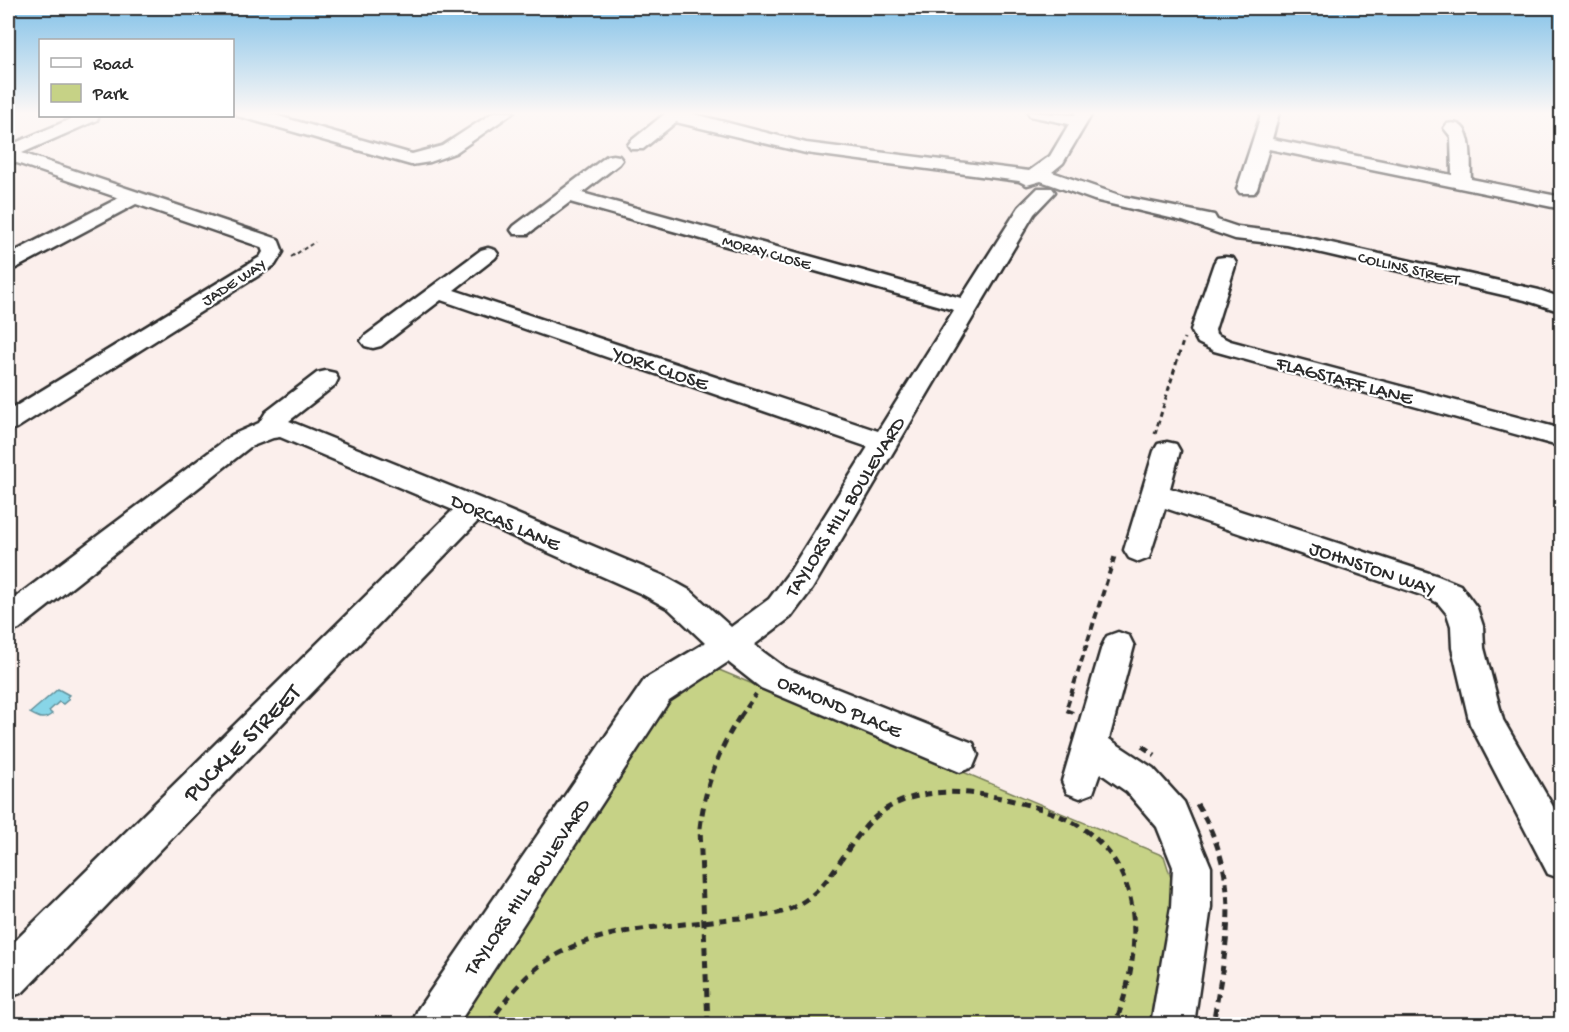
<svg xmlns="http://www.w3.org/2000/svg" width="1569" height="1032" viewBox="0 0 1569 1032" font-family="'Gochi Hand',sans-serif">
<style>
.green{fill:#c6d286;stroke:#787e58;stroke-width:1.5}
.water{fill:#88d5e7;stroke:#63919c;stroke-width:1.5}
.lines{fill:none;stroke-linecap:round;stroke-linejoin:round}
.minor-casing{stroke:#2b2b2b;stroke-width:5}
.path-far3{stroke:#2b2b2b;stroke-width:2;stroke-dasharray:4 3;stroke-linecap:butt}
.path-far2{stroke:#2b2b2b;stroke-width:3;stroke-dasharray:5 4;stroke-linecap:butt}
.path-far1{stroke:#2b2b2b;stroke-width:4;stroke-dasharray:7 4.5;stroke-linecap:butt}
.path{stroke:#2b2b2b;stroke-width:5;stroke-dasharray:8 6;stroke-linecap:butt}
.minor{fill:#fff;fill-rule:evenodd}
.labels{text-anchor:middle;stroke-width:4.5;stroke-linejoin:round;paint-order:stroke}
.far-street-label{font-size:16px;fill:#2b2b2b;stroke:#fff}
.street-label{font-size:20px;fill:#2b2b2b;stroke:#fff}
.near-street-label{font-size:24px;fill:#2b2b2b;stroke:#fff}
</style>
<rect width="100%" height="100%" fill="#fbefec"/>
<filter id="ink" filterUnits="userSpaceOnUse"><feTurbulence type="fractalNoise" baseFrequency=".0167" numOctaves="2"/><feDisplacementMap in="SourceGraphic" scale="12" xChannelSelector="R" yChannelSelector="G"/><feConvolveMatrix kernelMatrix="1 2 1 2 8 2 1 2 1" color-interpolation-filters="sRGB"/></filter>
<g filter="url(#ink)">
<path class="green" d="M712,667l452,189 14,44 -19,124h-705l219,-327z"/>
<path class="water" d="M58,689l11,6 -2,2 2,2 -6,5 -4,-2 -10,9 3,3c-9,7 -13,4 -22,-1z"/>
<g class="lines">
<defs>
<g id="minor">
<path d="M236,112h28l148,42 30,-8 52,-34h20l-59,41 -25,9 -19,3 -173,-49z"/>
<path d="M667,112h19l120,31 223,28 21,-15 19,-32 -39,-8 -2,-4 47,3 1,-3h17l-30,51 -11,9 73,25 89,18 3,5 21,7 49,6 252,57 23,8v14l-37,-12 -238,-55 -52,-6 -52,-18 -89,-21 -53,-19 -14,4 -8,-4 -213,-28 -130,-31 -33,27h-12l-3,-4 3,-4z"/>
<path d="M1262,112h17l-7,27 180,36 -1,-38 -7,-9 3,-4c28,-7 23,38 24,55l91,18v12l-293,-60 -12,40 -3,4h-14l-3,-4z"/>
<path d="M78,116h21l-2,4 -75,33 256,86 5,13 -8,13 -258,163 -9,3v-20l252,-154 3,-5 -2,-5 -125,-43 -120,64 -8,1v-14l111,-57 -111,-38v-14z"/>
<path d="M613,155l6,1 3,4 -3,4 -37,29 379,105 58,-91 19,-19h14l3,4 -21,22 -222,375 -21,28 -37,28 31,23 188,75 5,12 -5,12 -13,5 -199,-84 -33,-26 -59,39 -211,323h-46l6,-15 227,-330 60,-36 -36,-34 -27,-15 -164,-73 -455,471 -15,6v-50l445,-438 -173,-73 -7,1 -23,9 -231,182 -11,4v-30l224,-168 27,-12 7,-11 51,-39 9,-2 9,2 3,6 -3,6 -46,36 195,79 180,76 27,15 40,36 38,-28 21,-28 78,-124 -427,-147 -60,46 -8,2 -8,-2 -4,-5 4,-5 116,-86 7,-2 7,2 3,4 -3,4 -41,32 424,141 76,-121 -384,-108 -42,32h-14l-3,-4 3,-4 93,-70z"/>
<path d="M1225,257l8,1 3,5 -21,67 1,4 14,7 332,88v18l-348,-96 -16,-8 -7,-13 23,-67 3,-5z"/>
<path d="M1167,442l9,2 4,7 -10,37 268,88 22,9 17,23 6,18 1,22 19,72 59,102v57l-14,-5 -78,-150 -18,-76 -1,-22 -4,-12 -9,-11 -11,-6 -262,-89 -16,50 -10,4 -10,-4 -5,-8 30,-99 4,-7z"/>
<path d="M1118,632l11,4 5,10 -25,93 44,29 31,34 27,65v40l-17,117h-43l20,-117 2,-40 -16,-40 -30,-35 -27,-19 -7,20 -13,5 -13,-5 -5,-12 40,-135 5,-10z"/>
</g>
</defs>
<use href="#minor" class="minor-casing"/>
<path class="path-far3" d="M291,257l24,-15"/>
<path class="path-far2" d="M1155,434l29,-96"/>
<g class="path-far1">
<path d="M1073,713l-7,-3 49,-155"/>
<path d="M740,717l16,-23"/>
</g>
<g class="path">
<path d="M1142,746l13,9"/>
<path d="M1197,804c47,78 30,136 16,220"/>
<path d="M488,1024c16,-21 32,-44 54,-60 52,-37 118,-36 178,-44 22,-3 47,-2 67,-10 52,-19 59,-83 108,-106 35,-17 77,-13 115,-4 26,7 53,14 75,30 64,46 55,130 30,194"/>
<path d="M708,1024l-8,-196c5,-41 18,-79 41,-113"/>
</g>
<use href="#minor" class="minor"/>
</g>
</g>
<linearGradient id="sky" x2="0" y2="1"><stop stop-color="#81c1e8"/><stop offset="0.44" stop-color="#fdf8f6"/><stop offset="1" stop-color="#fdf8f6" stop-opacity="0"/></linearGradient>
<rect width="1569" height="257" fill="url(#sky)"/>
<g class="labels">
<g class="far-street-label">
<text transform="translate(767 251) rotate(16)" y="6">MORAY CLOSE</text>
<text transform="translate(1409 267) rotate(13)" y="6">COLLINS STREET</text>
<text transform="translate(233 281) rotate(-33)" y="6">JADE WAY</text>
</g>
<g class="street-label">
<text transform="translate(661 367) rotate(19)" y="7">YORK CLOSE</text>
<text transform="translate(1345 379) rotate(15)" y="7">FLAGSTAFF LANE</text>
<text transform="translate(844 506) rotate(-58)" y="7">TAYLORS HILL BOULEVARD</text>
<text transform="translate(506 521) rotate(23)" y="7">DORCAS LANE</text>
<text transform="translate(1373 567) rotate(19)" y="7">JOHNSTON WAY</text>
<text transform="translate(840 705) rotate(23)" y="7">ORMOND PLACE</text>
<text transform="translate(526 886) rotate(-56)" y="7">TAYLORS HILL BOULEVARD</text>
</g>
<g class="near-street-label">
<text transform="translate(241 742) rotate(-45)" y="8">PUCKLE STREET</text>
</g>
</g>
<rect width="1569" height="1032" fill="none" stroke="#fff" stroke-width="30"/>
<rect x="15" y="15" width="1539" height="1002" fill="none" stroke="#2b2b2b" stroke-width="2" filter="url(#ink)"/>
<rect x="39" y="39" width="195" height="78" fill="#ffffff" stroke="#aaaaaa" stroke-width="1.5"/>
<rect x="51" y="58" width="30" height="9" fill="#ffffff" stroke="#aaaaaa" stroke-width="1.5"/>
<text x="93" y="69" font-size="18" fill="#2b2b2b">Road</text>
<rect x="51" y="84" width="30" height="18" fill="#c6d286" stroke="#aaaaaa" stroke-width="1.5"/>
<text x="93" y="99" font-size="18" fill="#2b2b2b">Park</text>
</svg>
